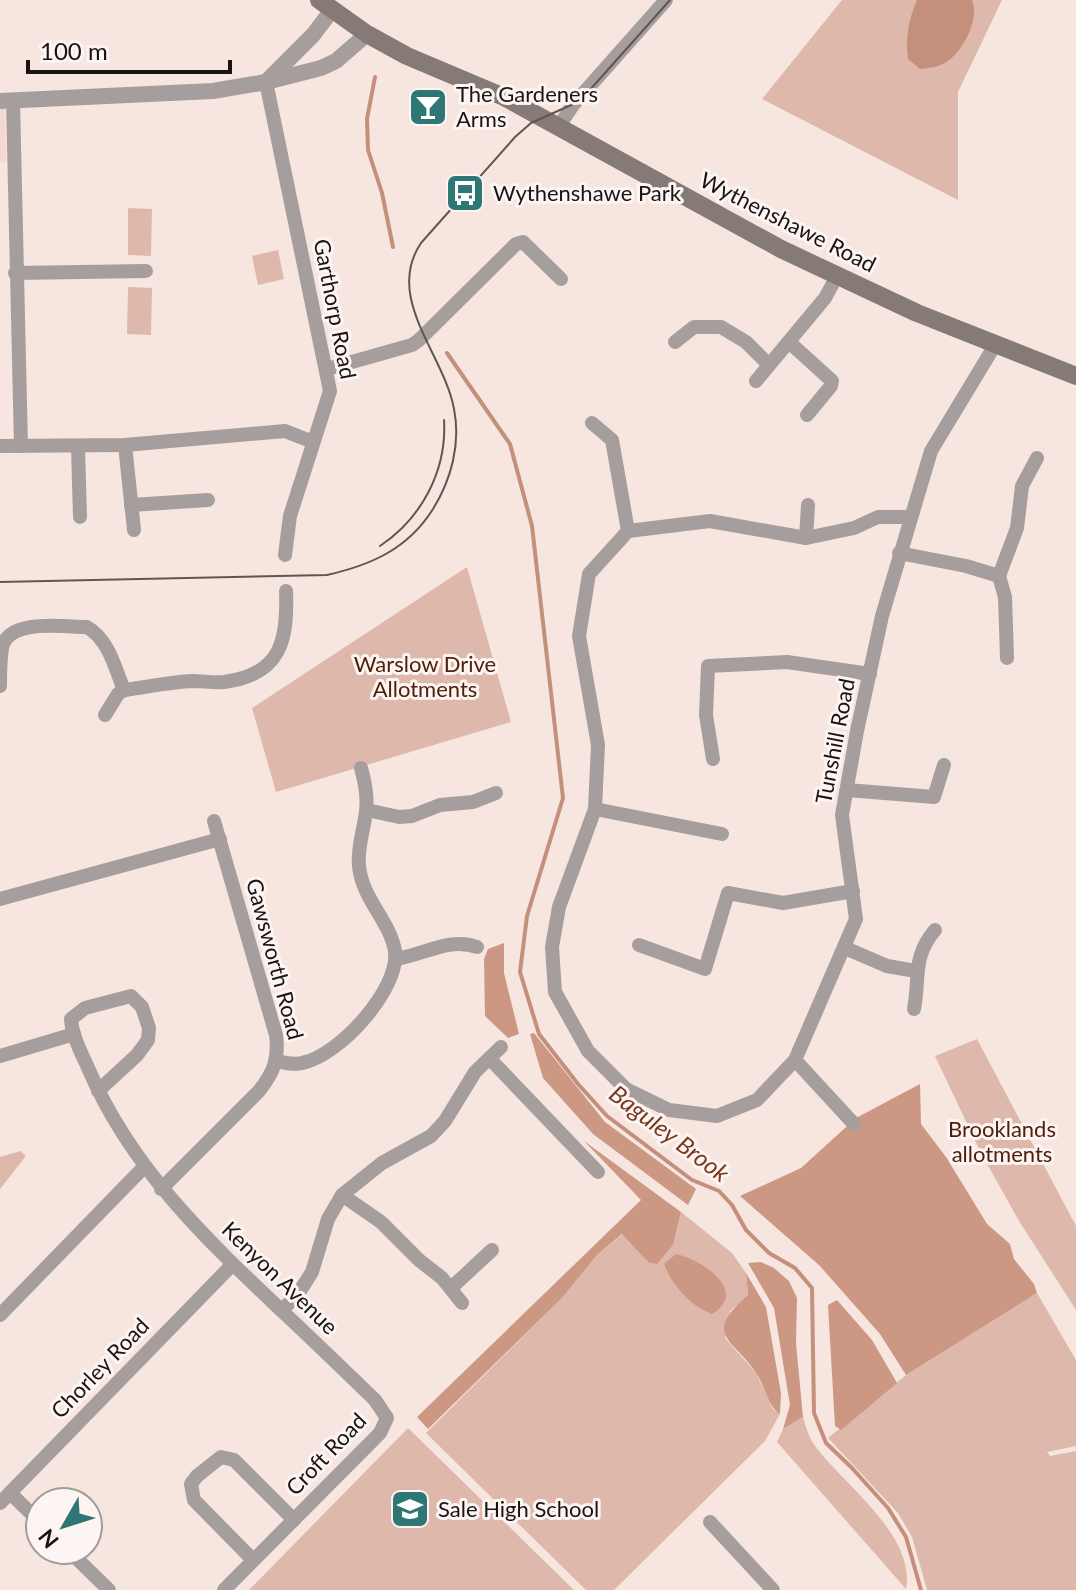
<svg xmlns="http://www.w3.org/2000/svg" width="1076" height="1590" viewBox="0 0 1076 1590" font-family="Lato,sans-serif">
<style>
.built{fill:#f3d9cf}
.green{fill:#deb9ab}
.forest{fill:#cc9783}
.water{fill:#c48f7b}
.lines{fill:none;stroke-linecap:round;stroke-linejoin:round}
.stream{stroke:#c48f7b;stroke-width:4}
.minor{stroke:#a69e9c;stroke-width:14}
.tertiary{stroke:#a69e9c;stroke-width:16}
.secondary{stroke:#857a76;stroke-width:18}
.tram{stroke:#5f5652;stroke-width:2}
.labels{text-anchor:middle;stroke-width:6;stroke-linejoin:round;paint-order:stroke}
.poi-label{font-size:22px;fill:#191311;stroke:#fcf5f3;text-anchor:start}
.street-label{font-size:22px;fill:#191311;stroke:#fcf5f3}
.park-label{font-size:22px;fill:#51200b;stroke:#fcf5f3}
.water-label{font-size:24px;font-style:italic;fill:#7a381d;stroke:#fcf5f3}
</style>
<rect width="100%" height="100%" fill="#f7e6df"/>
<path class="built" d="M0,108l5,1 1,53h-6z"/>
<g class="green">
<path d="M842,0h160l-44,92v108l-196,-101z"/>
<path d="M128,208l24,1 -1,47 -23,-1z"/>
<path d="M278,250l6,29 -26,6 -6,-29z"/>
<path d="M128,287l24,1 -1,47 -24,-1z"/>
<path d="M467,567l44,155 -235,70 -24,-84z"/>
<path d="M977,1039l99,187v84l-57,-89 -38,-68 -46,-97z"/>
<path d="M20,1151l6,5 -26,33v-32z"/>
<path d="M681,1212l51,41 14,20 2,23 -18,15 -5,27 31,35 17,36 7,5 -15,27 -151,149h-28l-160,-157 136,-135 35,-43 26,-21 25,28 25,-17z"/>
<path d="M1037,1293l39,67v86l-29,6 3,4 26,-5v139h-149l-15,-53 -14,-24 -70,-75 78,-63z"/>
<path d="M803,1417c3,10 6,21 12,29 28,38 101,89 91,143l-129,-147 6,-13z"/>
<path d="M408,1428l166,162h-325z"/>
</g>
<g class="forest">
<path d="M504,943v30l15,61 -11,4 -23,-22 -1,-57 4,-10z"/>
<path d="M534,1033l71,89 91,67 -8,16 -95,-71 -50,-56 -13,-44z"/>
<path d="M920,1084l1,40 25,33 41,67 23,20 4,15 20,25 3,9 -131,82 -26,-41 -61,-69 -79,-69 61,-28 55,-50z"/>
<path d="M584,1141l97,71 -8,33 -16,19 -9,-2 -26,-28 -25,21 -35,43 -134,131 -11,-12 224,-217z"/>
<path d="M676,1254c25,5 74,37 36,60 -22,-8 -40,-29 -48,-50z"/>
<path d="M761,1262l13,6 15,13 8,17 -1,45 7,74 -20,12 7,-24 -16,-97 -26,-45z"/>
<path d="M746,1273l20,34 15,86 -1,21c-12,-8 -15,-26 -22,-38 -23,-38 -58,-39 -10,-81z"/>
<path d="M837,1300l35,40 25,43 -56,47 -6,-4 -7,-121z"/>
</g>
<path class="water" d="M917,0h55c8,19 -9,52 -27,63 -7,4 -17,5 -25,6l-12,-10c-3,-20 1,-41 9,-59z"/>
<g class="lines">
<g class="stream">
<path d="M375,77l-8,42 1,31 14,43 11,54"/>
<path d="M447,353l63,91 22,82 31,272 -36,118 -7,56 19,62 39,50 29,32 85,64 27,11 13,14 14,25 23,23 26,15 17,20 2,125 12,30 26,25 36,40 18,29 15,53"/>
</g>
<g class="minor">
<path d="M266,82l64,309 -40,125 -5,39"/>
<path d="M13,101l8,345"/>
<path d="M559,126l14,-21 93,-105"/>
<path d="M15,273l131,-2"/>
<path d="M675,342l19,-15h27l25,15 22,22"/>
<path d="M789,342l43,39 -1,5 -24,29"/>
<path d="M327,369l85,-24 7,-5 97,-96 7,-2 38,37"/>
<path d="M756,381l69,-83 12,-22"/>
<path d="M592,423l20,17 16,91"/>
<path d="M125,445l9,85"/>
<path d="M0,446l125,-1 160,-14 28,11"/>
<path d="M78,447l2,70"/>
<path d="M131,505l77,-5"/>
<path d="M910,517h-32l-24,11 -48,10 -96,-17 -82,10 -39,43 -10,62 19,109 -3,64 -36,98 -7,40 3,45 33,59 38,38 43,21 48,6 40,-16 38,-40 61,-141 -14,-104 15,-84 25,-115 49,-165 64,-106"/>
<path d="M806,538l2,-33"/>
<path d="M899,553l67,13 33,10"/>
<path d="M1007,658l-2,-61 -6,-21 18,-48 5,-42 15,-28"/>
<path d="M0,686c0,-12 0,-26 2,-38 6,-30 61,-21 85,-21 22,13 28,41 37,63 23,-3 46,-8 69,-9 10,0 21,2 31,1 57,-7 64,-42 62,-91"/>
<path d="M105,715l13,-21 6,-4"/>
<path d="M713,759l-7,-44 2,-49 79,-4 83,12"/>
<path d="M847,790l87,7 10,-32"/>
<path d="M595,809l127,25"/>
<path d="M367,810l32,7 13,-1 28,-11 33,-3 23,-9"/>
<path d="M0,899l220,-60"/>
<path d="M639,945l66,24 23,-76 55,10 70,-12"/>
<path d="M845,948l42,18 29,5"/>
<path d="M395,959c29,-4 53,-22 82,-12"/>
<path d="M914,1009c6,-31 -2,-52 21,-79"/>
<path d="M0,1056l74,-22"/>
<path d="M490,1059l108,113"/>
<path d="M795,1060l59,64"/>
<path d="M277,1061c9,2 16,4 25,2 37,-7 98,-74 93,-112 -5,-30 -33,-52 -36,-85 -2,-19 5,-36 7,-55 2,-15 -1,-29 -5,-43"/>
<path d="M98,1091l39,-36 11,-15 1,-12 -7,-21 -11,-11 -46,12 -14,11c1,17 11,35 18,51 42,98 117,169 193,241 31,29 62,59 93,89l12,18 -7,15 -156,157"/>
<path d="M161,1189l98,-98c15,-19 20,-32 17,-56l-62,-214"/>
<path d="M342,1195l39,27 38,38 23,18 20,25"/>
<path d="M451,1288l41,-38"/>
<path d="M282,1310l16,-16 14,-22 16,-53 14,-24 40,-32 49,-27 14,-15 30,-49 26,-25"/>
<path d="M0,1315l144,-148"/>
<path d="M10,1493l30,29"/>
<path d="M0,1503l232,-238"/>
<path d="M710,1522l63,68"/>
<path d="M68,1550l41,40"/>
<path d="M253,1560l-59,-60 -3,-16 6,-8 24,-19 13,3 60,60"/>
</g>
<g class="tertiary">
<path d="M267,81l46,-46 19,-25"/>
<path d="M0,101l213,-10 53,-9 55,-14 15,-7 31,-27"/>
</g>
<path class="secondary" d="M319,0l48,34 40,22 97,41 277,152 136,64 159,63"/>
<g class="tram">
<path d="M380,546c42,-28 67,-76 64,-126"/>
<path d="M0,582l327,-7c44,-10 81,-26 106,-66 18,-29 28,-65 21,-100 -10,-55 -70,-111 -33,-166l94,-106 16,-14 49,-22 90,-101"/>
</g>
</g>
<defs>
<symbol id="bar-square" viewBox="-11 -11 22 22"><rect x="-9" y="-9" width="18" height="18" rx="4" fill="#2e7774" stroke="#fcf5f3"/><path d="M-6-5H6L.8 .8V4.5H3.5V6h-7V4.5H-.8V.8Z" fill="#fff"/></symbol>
<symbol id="bus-square" viewBox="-11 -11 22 22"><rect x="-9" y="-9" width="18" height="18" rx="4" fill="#2e7774" stroke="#fcf5f3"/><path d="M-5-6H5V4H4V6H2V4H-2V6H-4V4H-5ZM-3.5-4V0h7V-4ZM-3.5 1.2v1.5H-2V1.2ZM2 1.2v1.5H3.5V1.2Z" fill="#fff"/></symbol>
<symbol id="school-square" viewBox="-11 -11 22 22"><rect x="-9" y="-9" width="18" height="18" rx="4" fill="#2e7774" stroke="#fcf5f3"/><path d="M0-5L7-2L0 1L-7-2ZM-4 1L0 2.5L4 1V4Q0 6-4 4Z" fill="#fff"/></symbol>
</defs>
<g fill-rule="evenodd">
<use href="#bar-square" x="406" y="85" width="44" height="44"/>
<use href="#bus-square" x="443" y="171" width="44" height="44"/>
<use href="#school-square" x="388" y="1487" width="44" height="44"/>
</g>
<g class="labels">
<g class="poi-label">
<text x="456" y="102">The Gardeners<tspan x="456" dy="25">Arms</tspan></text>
<text x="493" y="201">Wythenshawe Park</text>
<text x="438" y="1517">Sale High School</text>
</g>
<g class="street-label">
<text transform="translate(788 222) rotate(27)" y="8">Wythenshawe Road</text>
<text transform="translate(335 309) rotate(79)" y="8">Garthorp Road</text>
<text transform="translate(835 741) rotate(-79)" y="8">Tunshill Road</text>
<text transform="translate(275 959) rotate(75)" y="8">Gawsworth Road</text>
<text transform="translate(280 1278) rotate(44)" y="8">Kenyon Avenue</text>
<text transform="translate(100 1368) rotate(-46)" y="8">Chorley Road</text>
<text transform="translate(326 1454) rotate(-46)" y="8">Croft Road</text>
</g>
<g class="park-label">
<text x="425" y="672">Warslow Drive<tspan x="425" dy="25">Allotments</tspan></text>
<text x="1002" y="1137">Brooklands<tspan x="1002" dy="25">allotments</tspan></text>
</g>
<g class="water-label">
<text transform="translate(669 1134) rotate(37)" y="8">Baguley Brook</text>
</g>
</g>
<g transform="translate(64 1526) rotate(231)"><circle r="38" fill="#fcf5f3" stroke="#a19b99" stroke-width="2"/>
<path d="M0-6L14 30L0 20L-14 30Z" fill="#2e7774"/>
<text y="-12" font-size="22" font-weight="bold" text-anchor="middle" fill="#191311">N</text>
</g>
<path d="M28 60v12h202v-12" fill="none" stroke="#191311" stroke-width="4"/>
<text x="40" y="60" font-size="24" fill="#191311" stroke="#fcf5f3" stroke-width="6" paint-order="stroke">100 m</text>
</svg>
